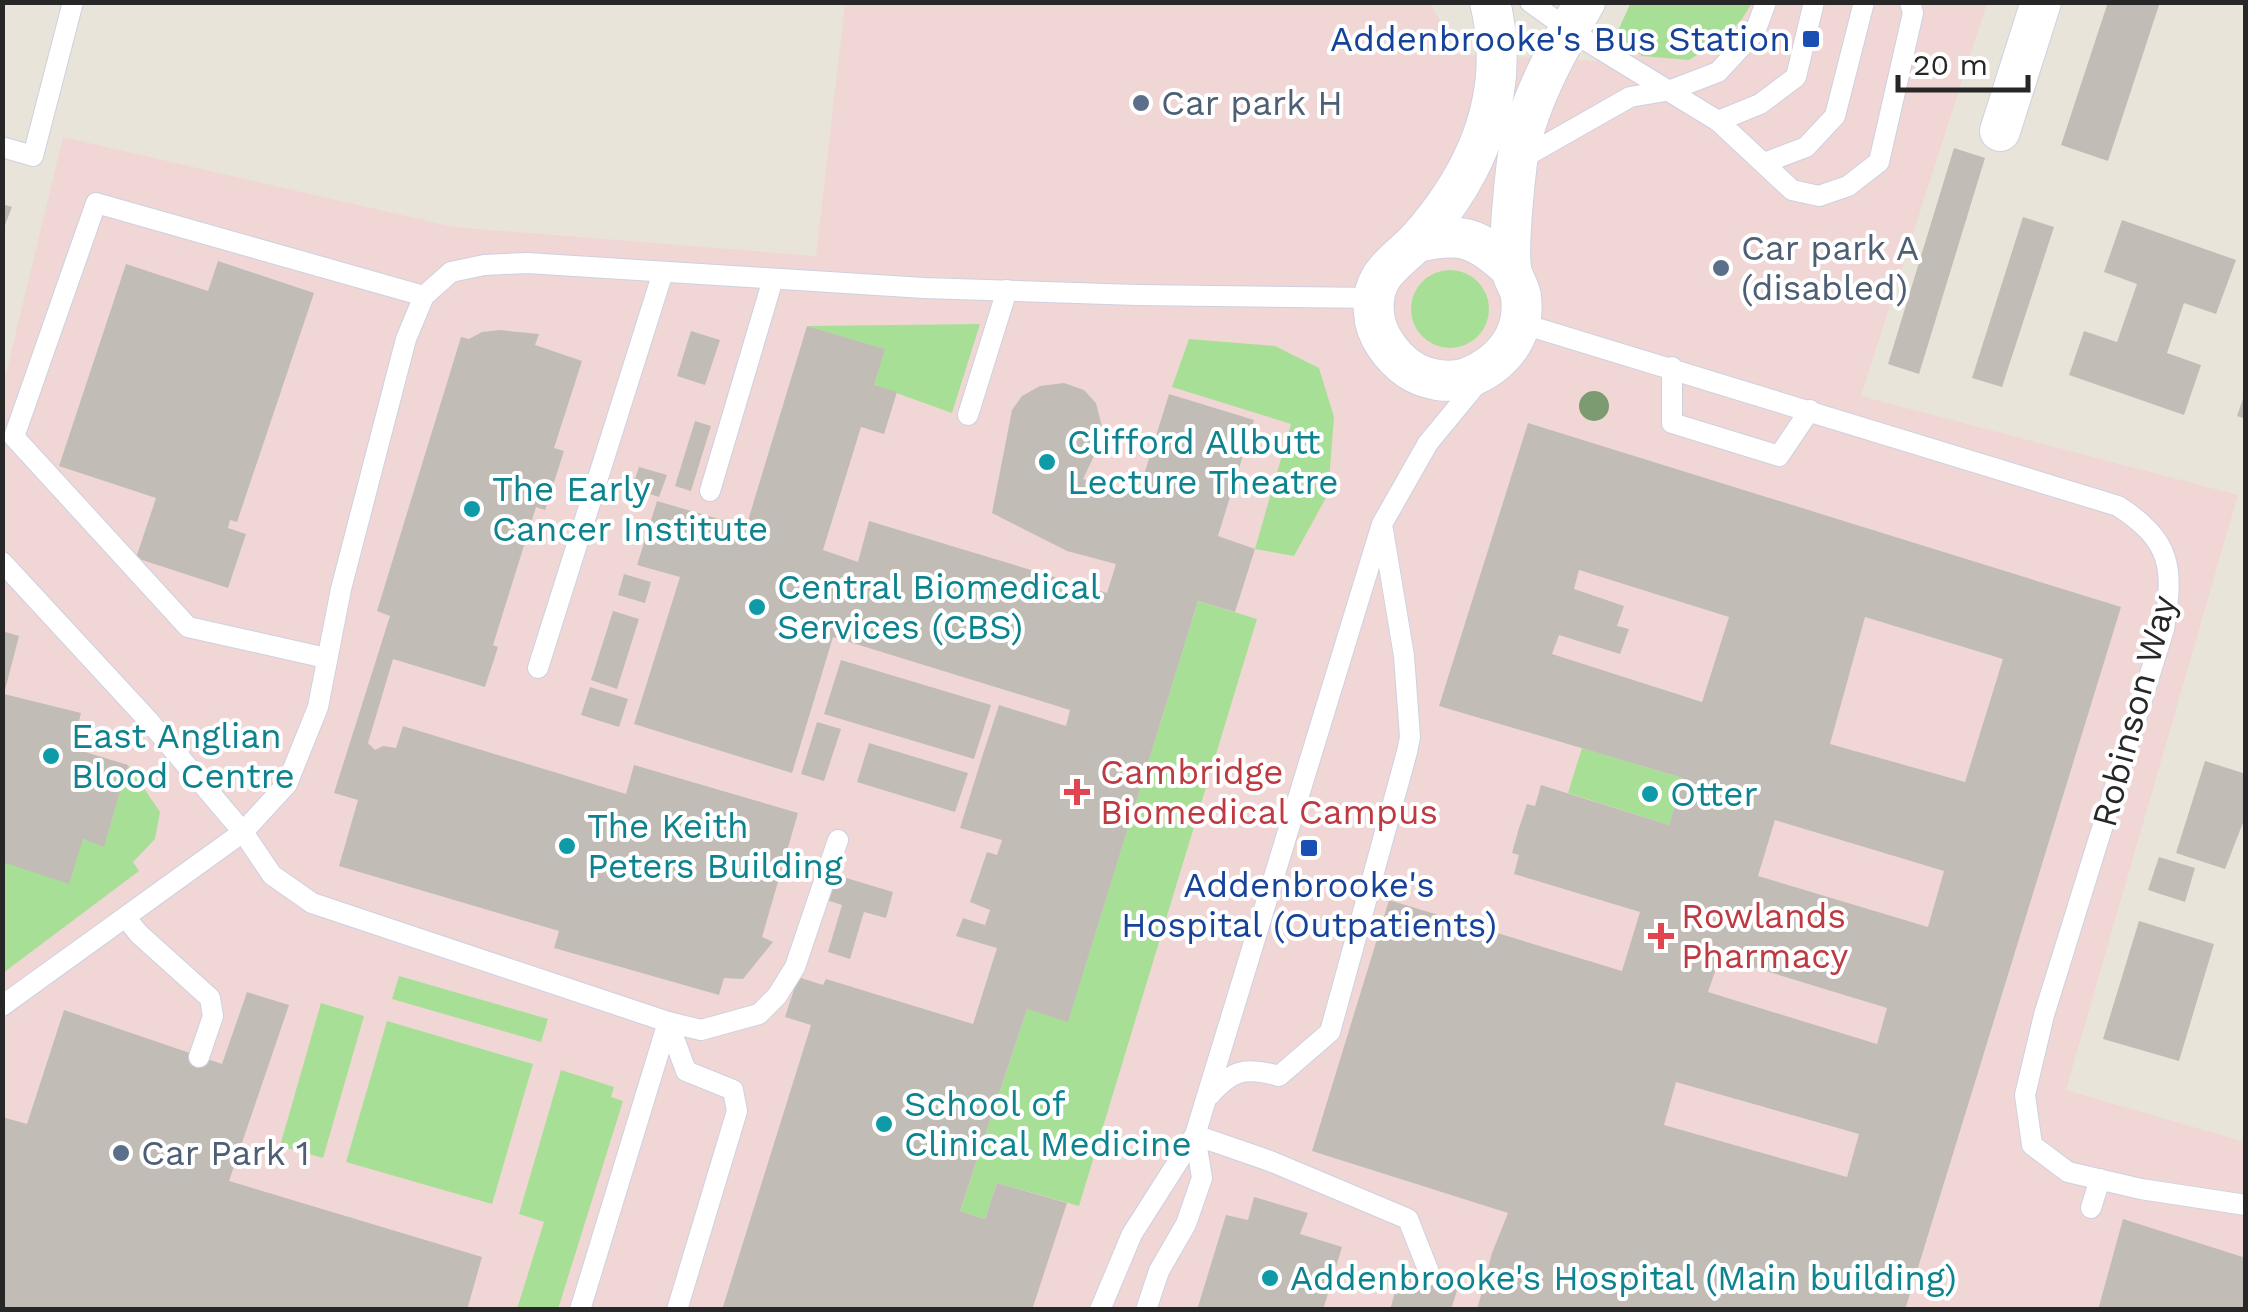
<svg xmlns="http://www.w3.org/2000/svg" width="2248" height="1312" viewBox="0 0 2248 1312" font-family="'Work Sans',sans-serif">
<style>
.medical{fill:#f0d7d6}
.green{fill:#a8df96}
.building{fill:#c1bdb6;fill-rule:evenodd}
.lines{fill:none;stroke-linecap:round;stroke-linejoin:round}
.lane-casing{stroke:#ced0e0;stroke-width:22}
.street-casing{stroke:#ced0e0;stroke-width:42}
.lane{stroke:#fff;stroke-width:20}
.street{stroke:#fff;stroke-width:40}
.tree{fill:#7c9b70}
.transit-dot{fill:#1a4fb4;stroke:#fff;stroke-width:4}
.service-dot{fill:#5c6f8a;stroke:#fff;stroke-width:4}
.culture-dot{fill:#0f9aa8;stroke:#fff;stroke-width:4}
.health-dot{fill:#e0444e;stroke:#fff;stroke-width:4}
.labels{text-anchor:middle;stroke-width:8;stroke-linejoin:round;paint-order:stroke}
.transit-label{font-size:35px;fill:#164399;stroke:#fff;text-anchor:end}
.service-label{font-size:35px;fill:#4e5e75;stroke:#fff;text-anchor:start}
.culture-label{font-size:35px;fill:#0d838f;stroke:#fff;text-anchor:start}
.street-label{font-size:35px;fill:#272727;stroke:#fff}
.health-label{font-size:35px;fill:#be3a42;stroke:#fff;text-anchor:start}
</style>
<rect width="100%" height="100%" fill="#e9e4d9"/>
<path class="medical" d="M845,3h585l20,34 -2,17 149,7 20,-28 14,-30h356l-126,393 377,99 -172,595 179,52v167l-2242,1 -1,-920 61,-253 391,90 362,29z"/>
<g class="green">
<path d="M1631,2h121v1l-10,16 -20,21 -33,20 -47,-4 -25,-23z"/>
<circle cx="1450" cy="309" r="39"/>
<path d="M980,324l-28,89 -78,-28 10,-36 -77,-23z"/>
<path d="M1189,339l86,7 44,22 15,49 -6,77 -34,62 -39,-7 36,-125 -119,-37z"/>
<path d="M1198,601l59,18 -178,587 -82,-23 -12,36 -25,-8 67,-202 41,12z"/>
<path d="M1582,748l101,30 -14,47 -101,-32z"/>
<path d="M128,765l32,47 -5,27 -22,23 6,9 -136,102v-111l80,-23 21,7z"/>
<path d="M399,976l149,43 -7,23 -149,-43z"/>
<path d="M321,1003l43,13 -41,142 -43,-12z"/>
<path d="M387,1021l146,43 -41,140 -146,-42z"/>
<path d="M561,1070l53,17 -3,10 12,4 -65,208h-41l27,-87 -25,-8z"/>
</g>
<g class="building">
<path d="M2108,2h52l-52,159 -47,-16z"/>
<path d="M1954,148l31,10 -66,216 -31,-10z"/>
<path d="M2,204l10,3 -9,23h-1z"/>
<path d="M2023,217l31,10 -52,160 -30,-9z"/>
<path d="M2122,220l114,40 -20,54 -32,-11 -17,50 34,12 -17,50 -115,-40 15,-44 33,11 20,-58 -33,-12z"/>
<path d="M218,261l96,32 -77,229 -7,-2 -2,8 18,6 -18,54 -92,-30 20,-60 -97,-32 67,-202 82,27z"/>
<path d="M807,326l78,23 -11,36 23,7 -13,42 -23,-7 -38,123 35,12 11,-41 238,72 9,-29 -49,-13 -75,-38 20,-103 10,-14 18,-10 24,-3 20,7 12,13 8,32 -21,44 55,15 31,-100 85,26 -36,116 37,13 -20,63 -37,-11 -130,421 -41,-13 -67,202 25,8 12,-36 70,20 -35,107h-310l89,-285 -26,-8 13,-40 25,8 3,-6 147,45 24,-76 -41,-12 7,-18 22,7 5,-15 -20,-8 17,-50 10,3 5,-15 -42,-12 23,-74 16,-49 67,21 4,-16 -237,-73 -41,136 -158,-49 46,-147 -43,-12 20,-64 89,26z"/>
<path d="M499,330l40,4 -4,11 47,16 -28,87 10,3 -19,59 -9,-3 -43,138 5,2 -13,40 -92,-28 -25,84 7,7 8,-4 13,2 7,-22 223,68 8,-29 164,48 -36,124 11,5 -30,37 -19,-1 -5,17 -165,-47 5,-17 -220,-65 19,-66 -24,-7 56,-177 -13,-5 84,-274 8,2 13,-7z"/>
<path d="M691,331l29,9 -15,45 -28,-9z"/>
<path d="M2245,393h1v26l-9,-3z"/>
<path d="M695,421l16,5 -20,65 -16,-5z"/>
<path d="M1528,423l593,184 -216,703h-428l15,-57 16,-40 -196,-62 77,-251 233,71 18,-59 -126,-38 5,-19 -7,-2 7,-25 8,-24 8,2 6,-21 128,40 14,-47 -244,-72zM1579,570l150,47 -27,85 -150,-48 7,-19 61,19 9,-25 -12,-3 7,-20 -50,-17zM1865,617l138,42 -38,123 -135,-38zM1775,820l169,51 -16,56 -170,-51zM1720,957l167,51 -10,36 -169,-52zM1676,1082l183,52 -12,43 -183,-52z"/>
<path d="M639,467l28,8 -8,22 -27,-9z"/>
<path d="M624,574l27,8 -6,21 -27,-8z"/>
<path d="M613,611l26,8 -22,70 -26,-9z"/>
<path d="M2,631l17,5 -15,58 77,19 -9,35 56,17 -24,82 -21,-8 -14,45 -67,-22z"/>
<path d="M841,660l150,45 -17,54 -150,-45z"/>
<path d="M590,687l38,12 -9,28 -38,-12z"/>
<path d="M817,722l24,7 -17,52 -23,-7z"/>
<path d="M869,743l99,30 -13,39 -98,-30z"/>
<path d="M2205,761l41,13v41l-21,54 -49,-16z"/>
<path d="M2159,857l36,11 -10,34 -37,-12z"/>
<path d="M833,874l60,18 -7,26 -22,-6 -14,47 -22,-7 14,-47 -16,-5z"/>
<path d="M2139,921l75,23 -35,117 -76,-22z"/>
<path d="M247,992l42,13 -60,176 253,76 -15,53h-465v-193l25,7 37,-114 158,54z"/>
<path d="M1254,1197l54,16 -8,21 42,13 -19,63h-126l29,-95 22,5z"/>
<path d="M2123,1219l123,39v52h-148z"/>
<path d="M1402,1267l57,17 -8,26h-61z"/>
</g>
<g class="lines">
<defs>
<g id="lane">
<path d="M1530,2l39,28 149,91 74,69 27,6 29,-10 31,-24 34,-149 -3,-11"/>
<path d="M1718,121l42,-17 36,-27 18,-75"/>
<path d="M2,147l31,9 40,-154"/>
<path d="M1519,160l111,-63 41,-7 47,-18 37,-40 11,-30"/>
<path d="M1764,163l42,-16 29,-31 29,-114"/>
<path d="M1520,323l598,183c54,35 56,62 46,123l-120,386 -19,80 7,50 36,27 73,17 105,16"/>
<path d="M1672,367v56l107,33 31,-46"/>
<path d="M968,415l39,-125"/>
<path d="M710,491l63,-212"/>
<path d="M2,562l146,158 95,112 29,43 40,28 356,119 33,8 58,-16 18,-18 18,-29 43,-127"/>
<path d="M326,658l-138,-31 -174,-190 82,-234 328,93"/>
<path d="M538,668l125,-396"/>
<path d="M126,918l13,16 71,64 3,18 -14,41"/>
<path d="M2,1006l241,-174 44,-48 31,-77 23,-118 65,-250 18,-43 27,-24 33,-7 43,-2 397,25 213,7 238,3"/>
<path d="M668,1022l18,49 47,19 4,21 -60,199"/>
<path d="M1210,1095c23,-26 36,-28 69,-19l51,-44 77,-280 3,-15 -6,-81 -21,-126"/>
<path d="M1195,1135l75,26 138,58 22,56"/>
<path d="M2091,1208l9,-29"/>
<path d="M580,1310l88,-288"/>
<path d="M1100,1310l32,-76 63,-99 187,-611 46,-81 52,-63"/>
<path d="M1146,1310l13,-39 27,-47 16,-46 -7,-43"/>
</g>
<g id="street">
<path d="M1490,2c22,90 -12,170 -71,237 -22,24 -49,34 -45,74 1,22 18,44 35,56 16,11 40,15 58,9 34,-13 59,-42 54,-81 -1,-10 -9,-19 -10,-29 -3,-22 3,-82 6,-106 8,-55 40,-112 68,-160"/>
<path d="M2000,131l41,-129"/>
<path d="M1417,242c45,-10 60,-5 94,27"/>
</g>
</defs>
<use href="#lane" class="lane-casing"/>
<use href="#street" class="street-casing"/>
<use href="#lane" class="lane"/>
<use href="#street" class="street"/>
</g>
<circle class="tree" cx="1594" cy="406" r="15"/>
<g class="transit-dot">
<rect x="1801" y="29" width="20" height="20" rx="5"/>
<rect x="1299" y="838" width="20" height="20" rx="5"/>
</g>
<g class="service-dot">
<circle cx="1141" cy="103" r="10"/>
<circle cx="1721" cy="268" r="10"/>
<circle cx="121" cy="1153" r="10"/>
</g>
<g class="culture-dot">
<circle cx="1047" cy="462" r="10"/>
<circle cx="472" cy="509" r="10"/>
<circle cx="757" cy="607" r="10"/>
<circle cx="51" cy="756" r="10"/>
<circle cx="1650" cy="794" r="10"/>
<circle cx="567" cy="846" r="10"/>
<circle cx="884" cy="1124" r="10"/>
<circle cx="1270" cy="1278" r="10"/>
</g>
<g class="health-dot">
<path d="M1072 777h10v10h10v10h-10v10h-10v-10h-10v-10h10z"/>
<path d="M1656 921h10v10h10v10h-10v10h-10v-10h-10v-10h10z"/>
</g>
<g class="labels">
<g class="transit-label">
<text x="1791" y="51">Addenbrooke's Bus Station</text>
<text x="1309" y="897" text-anchor="middle">Addenbrooke's<tspan x="1309" dy="40">Hospital (Outpatients)</tspan></text>
</g>
<g class="service-label">
<text x="1161" y="115">Car park H</text>
<text x="1741" y="260">Car park A<tspan x="1741" dy="40">(disabled)</tspan></text>
<text x="141" y="1165">Car Park 1</text>
</g>
<g class="culture-label">
<text x="1067" y="454">Clifford Allbutt<tspan x="1067" dy="40">Lecture Theatre</tspan></text>
<text x="492" y="501">The Early<tspan x="492" dy="40">Cancer Institute</tspan></text>
<text x="777" y="599">Central Biomedical<tspan x="777" dy="40">Services (CBS)</tspan></text>
<text x="71" y="748">East Anglian<tspan x="71" dy="40">Blood Centre</tspan></text>
<text x="1670" y="806">Otter</text>
<text x="587" y="838">The Keith<tspan x="587" dy="40">Peters Building</tspan></text>
<text x="904" y="1116">School of<tspan x="904" dy="40">Clinical Medicine</tspan></text>
<text x="1290" y="1290">Addenbrooke's Hospital (Main building)</text>
</g>
<g class="street-label">
<text transform="translate(2134 711) rotate(-75)" y="12">Robinson Way</text>
</g>
<g class="health-label">
<text x="1100" y="784">Cambridge<tspan x="1100" dy="40">Biomedical Campus</tspan></text>
<text x="1681" y="928">Rowlands<tspan x="1681" dy="40">Pharmacy</tspan></text>
</g>
</g>
<rect width="2248" height="1312" fill="none" stroke="#272727" stroke-width="10"/>
<path d="M1898 75v15h130v-15" fill="none" stroke="#272727" stroke-width="5"/>
<text x="1913" y="75" font-size="30" fill="#272727" stroke="#ffffff" stroke-width="8" paint-order="stroke">20 m</text>
</svg>
